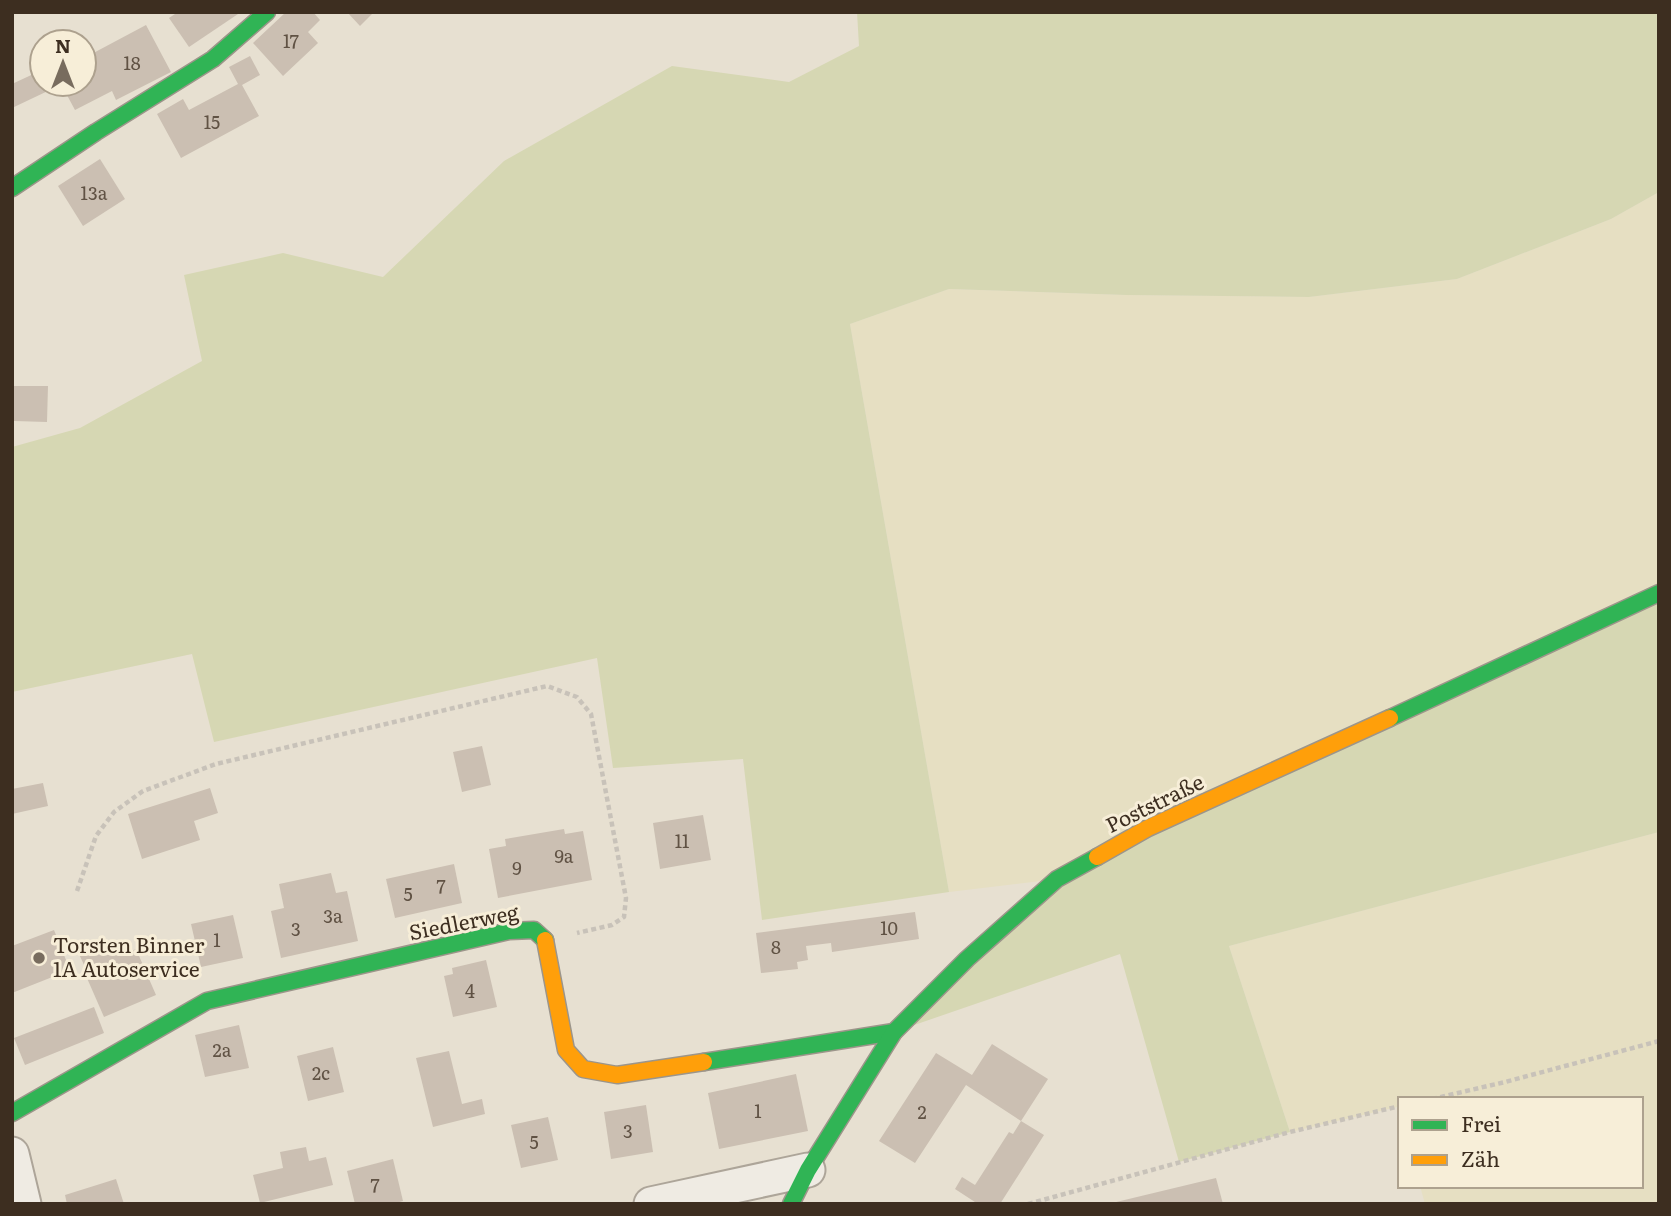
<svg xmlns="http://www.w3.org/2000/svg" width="1671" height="1216" viewBox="0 0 1671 1216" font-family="Literata,serif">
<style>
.farmland{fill:#e6dfc2}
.green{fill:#d6d7b3}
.building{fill:#cbbfb2}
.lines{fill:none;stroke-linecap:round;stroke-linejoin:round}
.street-casing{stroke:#ada599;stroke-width:37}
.fast-casing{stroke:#9c958a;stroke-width:19}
.slow-casing{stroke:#9c958a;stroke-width:19}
.path{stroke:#c8c2b9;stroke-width:4.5;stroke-dasharray:5 3.5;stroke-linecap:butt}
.street{stroke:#efebe3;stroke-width:33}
.fast{stroke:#30b455;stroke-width:16}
.slow{stroke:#ff9f0a;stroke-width:16}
.poi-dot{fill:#786c5e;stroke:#f7eed8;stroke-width:2.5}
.labels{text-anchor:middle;stroke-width:6;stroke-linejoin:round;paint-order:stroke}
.number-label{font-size:18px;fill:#605244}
.street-label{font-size:21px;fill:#3d2e20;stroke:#f7eed8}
.poi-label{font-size:21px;fill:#3d2e20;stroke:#f7eed8;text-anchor:start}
</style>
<rect width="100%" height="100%" fill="#e7e0d1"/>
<g class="farmland">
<path d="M1659,192v401l-602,286 -108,13 -99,-568 99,-35 177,6 183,2 148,-18 154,-60z"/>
<path d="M1659,832v372h-234l-5,-18h221v-87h-241v16l-3,-8 -107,25 -61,-186z"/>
</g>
<g class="green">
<path d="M857,12h802v180l-48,27 -154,60 -148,18 -183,-2 -177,-6 -99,35 99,568 -187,28 -19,-161 -130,9 -16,-110 -383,84 -22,-88 -180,38v-245l68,-19 122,-67 -18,-86 99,-22 100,24 121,-116 168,-95 117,16 70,-36z"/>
<path d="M1659,593v239l-430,114 61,186 -111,30 -59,-208 -226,78 163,-153z"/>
</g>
<g class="building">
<path d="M178,12h63l-52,35 -20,-29z"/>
<path d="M286,12h27l7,8 -12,12 10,11 -35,33 -30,-33z"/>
<path d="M347,12h27l-14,14z"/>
<path d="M146,25l25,47 -55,28 -4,-9 -37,19 -14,-26h23v-26z"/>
<path d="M250,56l10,19 -18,10 17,31 -78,42 -24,-44 26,-15 6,11 49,-26 -9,-17z"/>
<path d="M42,70v14h7l3,5 -40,19v-24z"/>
<path d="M100,159l25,40 -42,27 -25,-40z"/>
<path d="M14,386h34l-1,36 -33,-1z"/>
<path d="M482,746l9,39 -29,7 -9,-40z"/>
<path d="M43,783l5,23 -36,8v-25z"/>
<path d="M210,788l8,25 -24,8 6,19 -58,19 -14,-45z"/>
<path d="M703,815l8,45 -51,9 -7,-46z"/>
<path d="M564,829l1,5 18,-3 9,49 -94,18 -9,-49 17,-3 -1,-7z"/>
<path d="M454,864l8,39 -67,15 -9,-39z"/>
<path d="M331,873l5,20 11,-2 11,50 -77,17 -10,-47 13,-3 -5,-24z"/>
<path d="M915,912l4,27 -87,13 -1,-9 -25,3 2,14 -11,2 1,7 -37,4 -5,-40z"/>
<path d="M233,915l10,43 -42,9 -10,-43z"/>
<path d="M54,930l16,40 -58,23v-47z"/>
<path d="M113,939l7,17 16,-7 20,46 -52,22 -21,-48 2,-2 -6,-13z"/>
<path d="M486,960l11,47 -44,10 -9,-41 9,-2 -1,-6z"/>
<path d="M94,1007l10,26 -79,32 -11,-27z"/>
<path d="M239,1025l10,43 -44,9 -10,-42z"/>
<path d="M992,1044l56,35 -27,42 -55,-36 -51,78 -36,-22 57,-88 36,22z"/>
<path d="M333,1047l11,45 -36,9 -11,-45z"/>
<path d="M449,1051l13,53 20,-5 3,15 -52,13 -17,-69z"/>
<path d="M796,1074l12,57 -89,18 -11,-56z"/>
<path d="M646,1105l7,47 -42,7 -7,-47z"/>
<path d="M548,1117l10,43 -37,8 -10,-43z"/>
<path d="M1021,1121l23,14 -44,69h-22l-23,-15 7,-12 13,8 34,-53 4,2z"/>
<path d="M306,1147l3,14 17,-4 7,28 -73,18 -7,-28 30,-7 -3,-16z"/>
<path d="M393,1159l10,42 -11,3h-37l-8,-33z"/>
<path d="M1216,1178l7,26h-111v-1z"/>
<path d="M116,1179l8,25h-57l-2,-9z"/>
</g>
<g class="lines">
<defs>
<g id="street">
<path d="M12,1154l12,50"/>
<path d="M651,1204l157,-34"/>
</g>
<g id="fast">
<path d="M12,188l84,-56 117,-73 54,-47"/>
<path d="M1390,718l269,-125"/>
<path d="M704,1062l190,-30"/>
<path d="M12,1113l195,-112 302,-70 25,-1 11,10"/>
<path d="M791,1204l17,-34 86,-138 73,-73 90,-80 40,-22"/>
</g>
<g id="slow">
<path d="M1097,857l51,-29 242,-110"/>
<path d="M545,940l21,110 17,19 34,6 87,-13"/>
</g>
</defs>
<use href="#street" class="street-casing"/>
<use href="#fast" class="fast-casing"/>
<use href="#slow" class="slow-casing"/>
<g class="path">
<path d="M77,891l19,-55 18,-24 29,-21 73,-27 331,-78 30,11 14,17 35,184 -2,19 -12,8 -35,8"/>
<path d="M1432,1099l73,-17 154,-41"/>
<path d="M1028,1204l262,-72 110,-26"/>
</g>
<use href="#street" class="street"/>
<use href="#fast" class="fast"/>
<use href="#slow" class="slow"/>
</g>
<circle class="poi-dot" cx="39" cy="958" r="7"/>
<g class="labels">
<g class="number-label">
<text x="291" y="48">17</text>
<text x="132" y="70">18</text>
<text x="212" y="129">15</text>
<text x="94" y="200">13a</text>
<text x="682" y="848">11</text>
<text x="564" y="863">9a</text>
<text x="517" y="875">9</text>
<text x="441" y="893">7</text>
<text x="408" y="901">5</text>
<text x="333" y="923">3a</text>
<text x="889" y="935">10</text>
<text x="296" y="936">3</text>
<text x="217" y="947">1</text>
<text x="776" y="954">8</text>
<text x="470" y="998">4</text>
<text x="222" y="1057">2a</text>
<text x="321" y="1080">2c</text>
<text x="758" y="1118">1</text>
<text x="922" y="1119">2</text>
<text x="628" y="1138">3</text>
<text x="534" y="1149">5</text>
<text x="375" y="1192">7</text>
</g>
<g class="street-label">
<text transform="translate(1155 804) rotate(-26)" y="7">Poststraße</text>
<text transform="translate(464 923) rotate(-11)" y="7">Siedlerweg</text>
</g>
<g class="poi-label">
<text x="53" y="953">Torsten Binner<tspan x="53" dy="24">1A Autoservice</tspan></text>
</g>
</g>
<rect width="1671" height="1216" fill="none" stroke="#3d2e20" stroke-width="28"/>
<rect x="1398" y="1097" width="245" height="91" fill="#f7eed8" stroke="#ada18e" stroke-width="2"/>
<rect x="1412" y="1120" width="35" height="10" fill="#30b455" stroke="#ada18e" stroke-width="2"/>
<text x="1461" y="1132" font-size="21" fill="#3d2e20">Frei</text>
<rect x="1412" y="1155" width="35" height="10" fill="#ff9f0a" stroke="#ada18e" stroke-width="2"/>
<text x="1461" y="1167" font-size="21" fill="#3d2e20">Zäh</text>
<g transform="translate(63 63)"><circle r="33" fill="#f7eed8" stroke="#ada18e" stroke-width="2"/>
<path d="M0-5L12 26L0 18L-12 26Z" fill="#786c5e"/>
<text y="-10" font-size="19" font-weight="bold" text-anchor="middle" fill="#3d2e20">N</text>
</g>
</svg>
